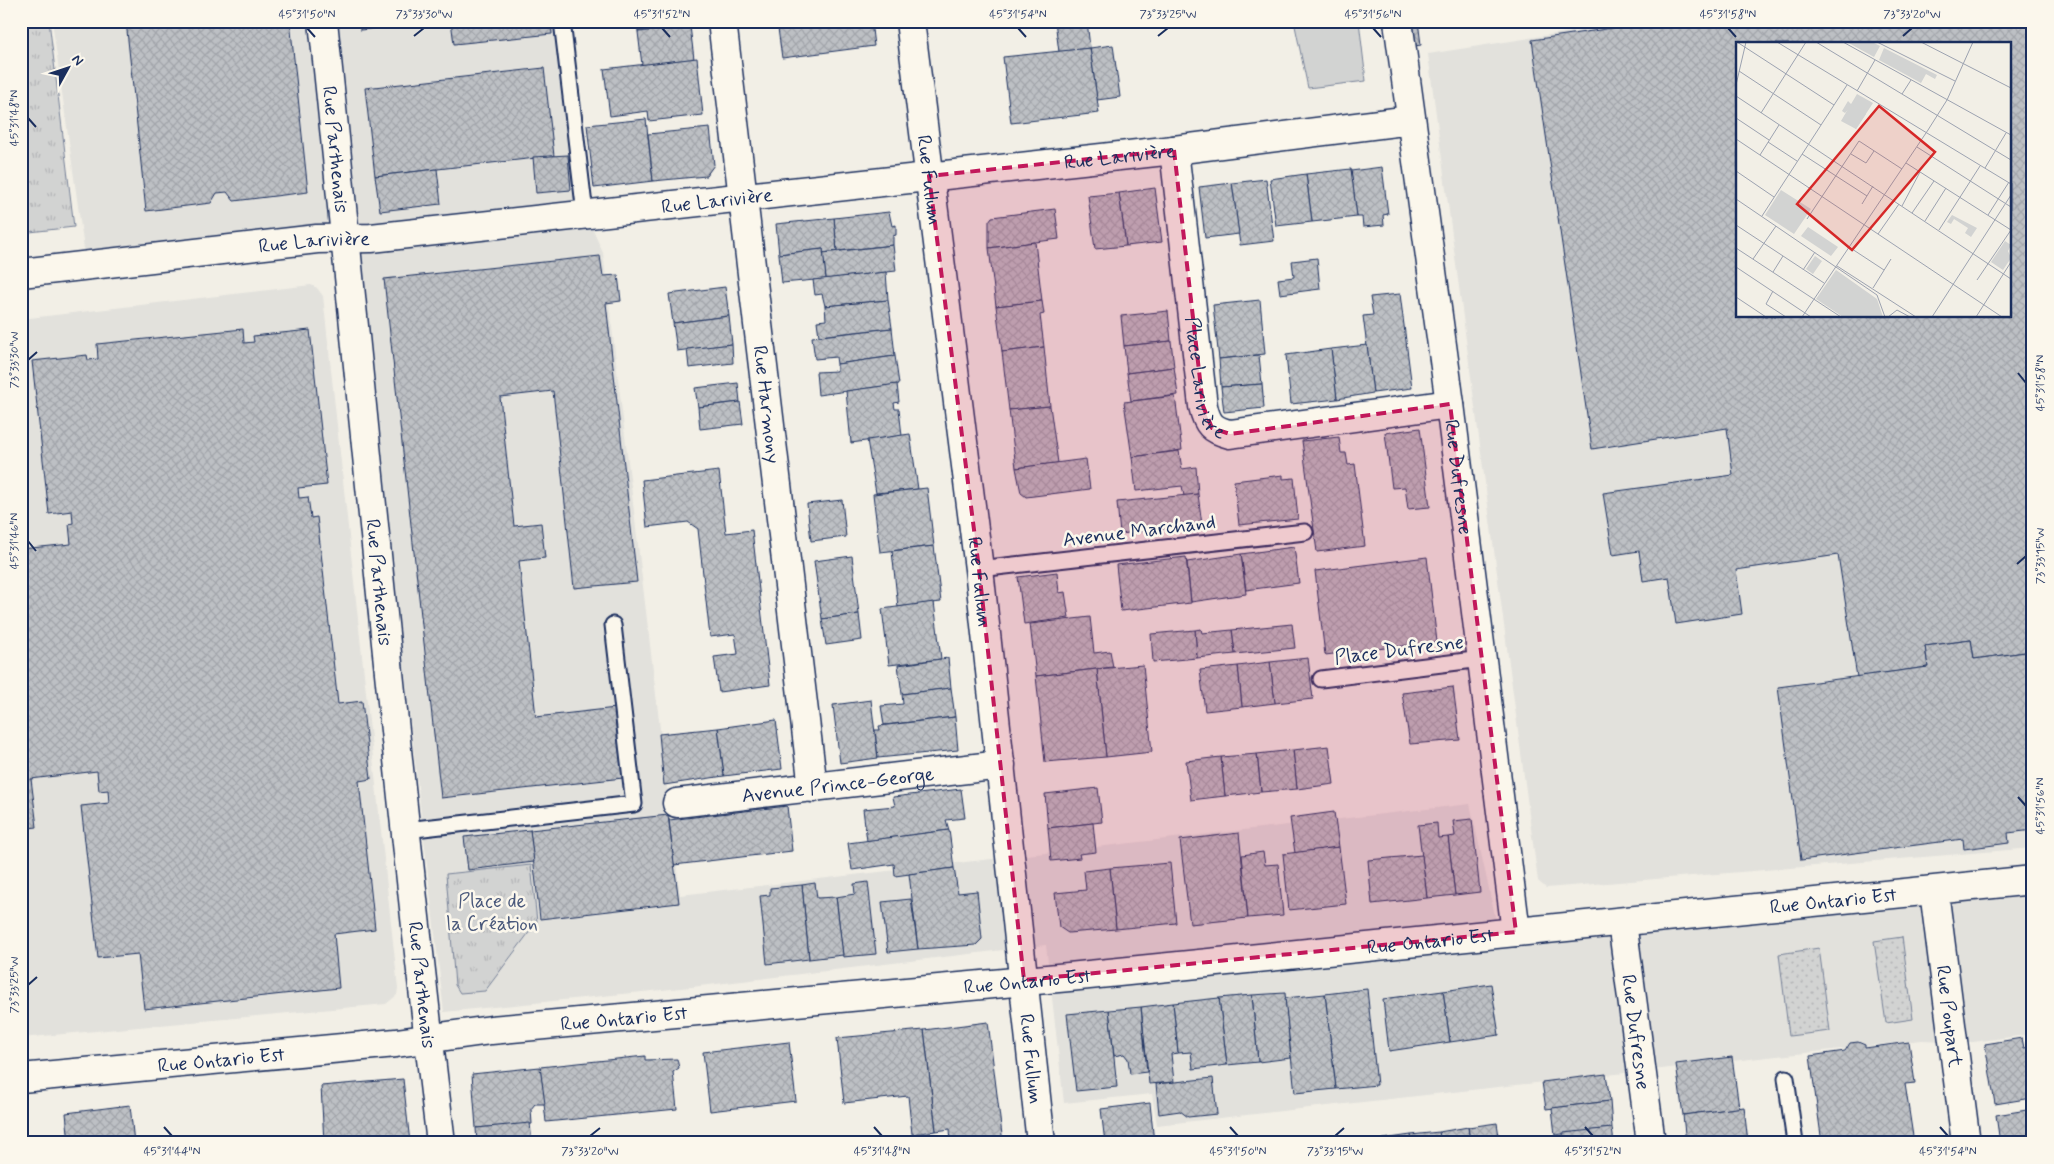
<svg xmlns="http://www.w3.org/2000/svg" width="2054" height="1164" viewBox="0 0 2054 1164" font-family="Mynerve,sans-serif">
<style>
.built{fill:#e2e1dc;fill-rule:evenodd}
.grass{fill:url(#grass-dots);stroke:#768198}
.park{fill:url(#park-tufts);stroke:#768198}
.garden{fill:#d2d3d2;stroke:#768198}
.building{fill:url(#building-cross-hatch);stroke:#1b2f5e;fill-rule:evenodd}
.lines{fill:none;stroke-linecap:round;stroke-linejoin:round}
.lane-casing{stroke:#1b2f5e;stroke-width:19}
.street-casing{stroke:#1b2f5e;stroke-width:31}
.secondary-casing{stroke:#1b2f5e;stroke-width:31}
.lane{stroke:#fbf7ec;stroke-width:15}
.street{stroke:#fbf7ec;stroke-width:28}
.secondary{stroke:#fbf7ec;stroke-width:28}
.marked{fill:#c2185b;fill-opacity:0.2;stroke:#c2185b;stroke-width:4;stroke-dasharray:10 6;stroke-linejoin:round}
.ticks{fill:none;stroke:#1b2f5e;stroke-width:2}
.labels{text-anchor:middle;stroke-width:5;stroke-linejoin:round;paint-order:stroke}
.street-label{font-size:20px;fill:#1b2f5e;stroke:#fbf7ec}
.park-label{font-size:20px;fill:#49587b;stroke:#fbf7ec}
.inset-road{fill:none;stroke:#9ca2b0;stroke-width:1}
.view{fill:#d62828;fill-opacity:0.15;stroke:#d62828;stroke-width:2.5}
.inset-edge{fill:none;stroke:#1b2f5e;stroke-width:2.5}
.neatline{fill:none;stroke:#1b2f5e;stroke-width:2}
.ticks-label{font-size:12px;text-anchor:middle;fill:#1b2f5e}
</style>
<defs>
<pattern id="grass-dots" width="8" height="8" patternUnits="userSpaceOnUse" patternTransform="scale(1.25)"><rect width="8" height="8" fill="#d2d3d2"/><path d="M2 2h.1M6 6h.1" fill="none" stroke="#b4b5b7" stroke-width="1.8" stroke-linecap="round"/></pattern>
<pattern id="park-tufts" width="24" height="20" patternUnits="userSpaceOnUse" patternTransform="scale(1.25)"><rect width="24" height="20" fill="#d2d3d2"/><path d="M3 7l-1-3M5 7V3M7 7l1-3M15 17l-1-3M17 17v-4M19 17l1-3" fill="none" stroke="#b4b5b7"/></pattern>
<pattern id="building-cross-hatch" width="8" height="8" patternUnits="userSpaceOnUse" patternTransform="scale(1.25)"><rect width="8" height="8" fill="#bdc0c4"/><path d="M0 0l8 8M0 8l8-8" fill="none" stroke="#a2a5ab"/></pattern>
</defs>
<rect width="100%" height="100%" fill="#f2efe6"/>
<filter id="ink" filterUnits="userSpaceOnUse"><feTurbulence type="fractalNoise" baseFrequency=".02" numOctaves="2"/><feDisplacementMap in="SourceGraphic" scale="10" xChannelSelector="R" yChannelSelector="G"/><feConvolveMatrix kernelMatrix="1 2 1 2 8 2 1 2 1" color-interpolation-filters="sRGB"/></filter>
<g filter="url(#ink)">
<g class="built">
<path d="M52,21h503l20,168 28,64 77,642 790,-91 32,143 531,-63v150l-60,8 -51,-2 -765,85 -5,-31 -88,9 -18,-158 -355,42 -247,25 -91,-784 -267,35z"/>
<path d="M1638,21h395v827l-487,40 -8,-7 -110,-827zM1738,44h272v272h-272z"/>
<path d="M311,285l6,3 6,8 75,692 -1,7 -11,9 -365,34v-719z"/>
</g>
<g class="grass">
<path d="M1902,937l11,82 -27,4 -12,-82z"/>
<path d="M1819,948l11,83 -41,5 -10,-82z"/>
</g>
<g class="park">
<path d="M21,21h28l25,206 -53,6z"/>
<path d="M531,865l6,57 -52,69 -25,2 -5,-8 -9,-111z"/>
</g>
<path class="garden" d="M1294,21h65l7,60 -58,7z"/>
<g class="building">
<path d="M126,21h164l18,171 -74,9 -7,-9 -10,1 -6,10 -65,8z"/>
<path d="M359,21h81l-80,9z"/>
<path d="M451,21h100l1,13 -98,10z"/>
<path d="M637,21h52l1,5 -52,6z"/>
<path d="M777,21h94l3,25 -92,12z"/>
<path d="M1055,21h32l3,27 -31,4z"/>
<path d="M1405,21h13l3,24 -12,2z"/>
<path d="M1659,21h374v630l-59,8 -3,-19 -46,6 3,21 -71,10 -19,-122 -102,15 6,44 -66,10 -7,-47 -26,4 -4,-30 -26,4 -10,-62 130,-18 -6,-47 -135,21 -60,-409zM1738,44h272v272h-272z"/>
<path d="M690,26l4,33 -52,6 -4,-33z"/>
<path d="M1113,45l7,52 -23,3 -7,-52z"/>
<path d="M1090,48l9,65 -88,10 -8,-66z"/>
<path d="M697,58l6,57 -54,6 -1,-10 -38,5 -6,-47z"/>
<path d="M544,68l10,88 -179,20 -10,-88z"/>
<path d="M646,119l7,62 -59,7 -7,-63z"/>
<path d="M710,128l4,37 -8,11 -53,5 -5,-47z"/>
<path d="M568,155l3,35 -35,3 -3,-36z"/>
<path d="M1382,167l6,47 -5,1 1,10 -21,2 -1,-10h-5l-6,-46z"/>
<path d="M437,169l4,35 -61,7 -5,-35z"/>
<path d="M1351,169l6,48 -45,5 -6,-48z"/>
<path d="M1306,174l6,48 -36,4 -6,-47z"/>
<path d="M1266,179l8,62 -34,4 -8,-62z"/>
<path d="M1232,183l7,51 -34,4 -6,-51z"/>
<path d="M1155,188l7,54 -36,4 -7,-53z"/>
<path d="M1119,193l7,53 -31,3 -7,-53z"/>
<path d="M1055,209l4,30 -70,9v-27l3,-4z"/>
<path d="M889,212l3,14 4,-1v10l-3,1v9l-56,6 -3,-33z"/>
<path d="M834,218l3,33 -14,2v-4l-44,5 -3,-30z"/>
<path d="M1035,242l7,59 -46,5 -7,-58z"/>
<path d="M893,245l3,26 -70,8 -3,-26z"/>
<path d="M823,249l3,30 -44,4 -3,-29z"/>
<path d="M600,256l3,20 15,-1 3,26 -15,2 31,279 -63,6 -21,-197 -53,6 14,129 27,-3 4,35 -26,3 17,156 80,-9 7,70 -182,20 -57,-519z"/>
<path d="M1317,258l3,31 -40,5 -2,-15 16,-2 -2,-16z"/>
<path d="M886,272l2,28 -63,6 -3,-12 -7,1 -2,-15z"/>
<path d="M725,287l4,29 -56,7 -4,-29z"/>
<path d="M1400,294l12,94 -39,5 -10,-77 10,-1 -3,-18z"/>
<path d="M888,300l4,28 -73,8 -2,-15 9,-1 -1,-14z"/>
<path d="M1260,300l5,54 -46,5 -6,-54z"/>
<path d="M1042,301l2,13 -4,1 4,32 -42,5 -6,-46z"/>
<path d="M1168,311l3,30 -47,5 -3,-30z"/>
<path d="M729,316l3,28 -55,7 -4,-28z"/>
<path d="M892,328l3,28 -58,8 -1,-7 -21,2 -3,-22z"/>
<path d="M243,329l1,14 10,-1 -1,-6 57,-6 17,155 -29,3 1,10 9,-1 3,21 6,-1 21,187 24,-3 9,78 -12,2 16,148 -41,5 5,54 -195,21 -6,-55 -40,4 -17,-152 28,-3 -1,-13 -9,1 -2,-20 -66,8 6,48 -16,2v-280l50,-5 -2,-20 4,-1 -1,-12 -23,3 -17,-153 55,-6 1,5 10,-1 -1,-15z"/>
<path d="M1171,341l3,26 -47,6 -3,-27z"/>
<path d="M732,344l1,19 -44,5 -2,-19z"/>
<path d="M1367,345l6,48 -36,6 -6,-50z"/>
<path d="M1044,347l6,59 -41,4 -7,-58z"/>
<path d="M1331,349l6,50 -46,5 -5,-49z"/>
<path d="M1259,355l3,29 -41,3 -2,-28z"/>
<path d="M895,356l4,28 -81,11 -2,-23 21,-1v-7z"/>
<path d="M1174,367l4,28 -47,6 -4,-28z"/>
<path d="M738,383l2,19 -42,5 -3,-19z"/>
<path d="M897,384l2,18 -5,1 1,6h4l3,27 -51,7 -5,-52z"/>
<path d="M1262,384l2,24 -40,4 -3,-25z"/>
<path d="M1175,396l7,54 -50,7 -8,-55z"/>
<path d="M740,402l3,22 -43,5 -2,-22z"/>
<path d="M1050,406l8,57 -42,5 -7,-58z"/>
<path d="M1420,428l10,79 -22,2 -3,-22 -13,1 -7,-55z"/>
<path d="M910,434l8,55 -42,4 -9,-53z"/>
<path d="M1339,437l2,16h5l2,12 7,-1 10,82 -48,6 -15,-111z"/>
<path d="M1179,451l3,18 14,-2 2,27 -14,2 -2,-10 -46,5 -4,-34z"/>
<path d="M1086,459l4,30 -64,8 -5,-4 -5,-25z"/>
<path d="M719,471l7,62 26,-3 18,155 -51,7 -5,-35 24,-3 -3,-20 -25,3 -12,-108 -10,-7 -41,5 -5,-47z"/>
<path d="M1283,475v4l11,-1 4,41 -59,6 -5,-44z"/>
<path d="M927,488l7,58 -54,6 -7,-58z"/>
<path d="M1198,494l4,31 -82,9 -3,-32z"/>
<path d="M842,500l4,37 -35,4 -4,-37z"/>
<path d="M934,546l7,56 -43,5 -6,-56z"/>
<path d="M1294,547l5,36 -53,7 -5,-36z"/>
<path d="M1241,554l5,40 -55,8 -4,-40z"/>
<path d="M852,556l7,58 -37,5 -8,-58z"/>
<path d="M1186,557l5,46 -70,8 -5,-46z"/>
<path d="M1427,557l10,85 -112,13 -10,-84z"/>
<path d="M1057,572l2,21 6,-1 4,26 -45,6 -6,-47z"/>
<path d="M934,602l7,57 -52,6 -7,-56z"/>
<path d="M859,614l3,26 -36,5 -4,-26z"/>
<path d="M1090,617l4,36 16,-2 3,16 -77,9 -6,-52z"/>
<path d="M1292,624l3,24 -60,6 -3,-24z"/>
<path d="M1201,629l1,4 30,-3 3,24 -38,4 -2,-28z"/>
<path d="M1195,630l2,28 -44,4 -2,-28z"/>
<path d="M1971,640l3,19 59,-8v179l-25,3 1,10 -45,6 -1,-10 -162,21 -23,-173 150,-20 -3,-21z"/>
<path d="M948,658l3,30 -49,6 -4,-29z"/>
<path d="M1308,658l5,41 -38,4 -5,-41z"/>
<path d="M1270,662l5,41 -33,4 -4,-41z"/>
<path d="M1143,665l9,87 -46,5 -9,-88z"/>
<path d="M1238,666l4,41 -37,4 -5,-41z"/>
<path d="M1097,669l9,88 -61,5 -9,-86z"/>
<path d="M1453,687l7,53 -50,4 -8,-51z"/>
<path d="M951,688l4,29 -71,8 -3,-19 22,-2 -1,-10z"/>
<path d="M871,700l7,58 -38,5 -7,-58z"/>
<path d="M955,717l3,33 -80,8 -3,-28h5l-1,-4z"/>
<path d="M776,720l6,49 -58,7 -6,-48z"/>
<path d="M718,728l6,48 -60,9 -5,-51z"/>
<path d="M1329,746l5,38 -37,5 -4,-39z"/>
<path d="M1293,750l4,39 -36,3 -4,-38z"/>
<path d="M1257,754l4,38 -36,4 -4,-39z"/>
<path d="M1221,757l4,39 -34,4 -5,-39z"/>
<path d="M1098,788l4,34 -54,6 -3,-34z"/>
<path d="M961,789l4,29 -19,2 3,10 -82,11 -4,-32 32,-3 -2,-9z"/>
<path d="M787,806l5,45 -118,14 -5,-45z"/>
<path d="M1334,812l5,35 -44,6 -5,-35z"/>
<path d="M668,815l11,88 -139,16 -10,-89z"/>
<path d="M1472,819l8,73 -25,3 -7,-58 7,-1 -2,-15z"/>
<path d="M1093,823l3,29 -17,2 1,4 -29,3 -3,-33z"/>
<path d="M1437,823l1,15 10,-1 7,58 -28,3 -9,-73z"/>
<path d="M530,830l4,32 -66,8 -4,-33z"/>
<path d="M949,830l5,38 -59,8 -1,-12 -42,6 -4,-27z"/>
<path d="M1239,833l9,85 -58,6 -10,-84z"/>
<path d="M1339,847l7,57 -57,6 -6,-56z"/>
<path d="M1263,852l2,13 13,-1 5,51 -35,3 -6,-63z"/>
<path d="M1422,855l5,43 -55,6 -4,-44z"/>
<path d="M1170,863l6,60 -60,6 -6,-61z"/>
<path d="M954,868l4,25 19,-2 5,48 -6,6 -58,4 -9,-75z"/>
<path d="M1110,868l6,61 -48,4 -9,-6 -4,-34 31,-3 -2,-19z"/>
<path d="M868,882l8,72 -33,3 -7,-60 19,-3 -1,-10z"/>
<path d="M815,883l2,15 19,-1 7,58 -34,4 -7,-74z"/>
<path d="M802,885l7,74 -42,5 -7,-68 10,-1v-7z"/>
<path d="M911,899l7,50 -30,3 -6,-50z"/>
<path d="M1491,984l8,51 -49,7 -7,-51z"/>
<path d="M1367,989l10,96 -41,4 -11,-95z"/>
<path d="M1443,991l7,51 -61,9 -6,-52z"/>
<path d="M1285,993l6,65 -33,4 -6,-67z"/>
<path d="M1325,994l11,95 -41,4 -10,-95z"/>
<path d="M1252,995l6,67 -31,3 -8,-67z"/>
<path d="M1219,998l8,67 -34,4 -2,-17 -13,1 -5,-50z"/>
<path d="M1173,1003l5,50 -7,1 3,28 -25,2 -8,-77z"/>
<path d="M1141,1007l6,65 -17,2 -2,-15 -4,-5 -10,2 -5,-46z"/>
<path d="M1109,1010l8,77 -41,4 -9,-77z"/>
<path d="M988,1022l15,121h-52l-1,-14 -14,2 -12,-101z"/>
<path d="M924,1030l12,101 -24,3 -4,-38 -64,7 -7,-65z"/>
<path d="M2022,1038l2,10 6,-1 3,17v23l-3,1 2,10 -37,6 -10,-60z"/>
<path d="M789,1042l7,59 -86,10 -7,-59z"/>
<path d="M1858,1042l7,3v3l44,-6 6,41 -10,1 9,59h-92l-12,-87 35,-5 5,-8z"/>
<path d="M645,1056v4l32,-1 2,9 -6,4 4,37 -131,13 -6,-55z"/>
<path d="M1732,1057l7,51 -56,7 -7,-51z"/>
<path d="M540,1067l5,37h-10l-4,5 1,15 -56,4 -4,-54z"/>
<path d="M1606,1074l4,27 -64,8 -4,-27z"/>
<path d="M1213,1078l4,36 -29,3 -8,-6 -21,3 -3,-30z"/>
<path d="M403,1079l7,64h-86l-3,-57z"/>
<path d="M1610,1101l2,27 -57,7 -3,-27z"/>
<path d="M1150,1103l4,40h-49l-4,-34z"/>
<path d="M130,1105l4,38h-65l-3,-30z"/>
<path d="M1744,1107l4,36h-62l-3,-28z"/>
<path d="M2033,1109v34h-33l-4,-28z"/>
<path d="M530,1123l2,20h-55l-1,-15z"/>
<path d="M1497,1123l3,20h-30l-2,-16z"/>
<path d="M1468,1127l2,16h-29l-2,-11z"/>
<path d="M1612,1128l2,15h-50l-1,-10z"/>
<path d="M1439,1132l2,11h-29l-1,-8z"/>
<path d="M1411,1135l1,8h-28l-1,-4z"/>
</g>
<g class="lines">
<defs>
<g id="lane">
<path d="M562,21l23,193"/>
<path d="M979,569l326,-37"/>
<path d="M1321,679l161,-20"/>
<path d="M406,830l228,-26 -21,-179"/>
<path d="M1786,1078l9,65"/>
</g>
<g id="street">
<path id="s1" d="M323,21c39,374 73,749 118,1122"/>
<path id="s2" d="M722,21l91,767"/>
<path id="s3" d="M910,21l69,548 62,574"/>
<path id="s4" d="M1398,21l52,383 66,528"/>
<path id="s5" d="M1174,150l29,256c4,18 9,24 27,28l220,-30"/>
<path id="s6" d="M21,273l296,-34 54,-1 803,-88 237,-30"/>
<path id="s7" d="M677,803l324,-38"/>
<path id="s8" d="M1934,891l32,252"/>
<path id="s9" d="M1622,922l29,221"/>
</g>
<g id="secondary">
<path id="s10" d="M21,1078l375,-35 95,-13 578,-53 964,-97"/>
</g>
</defs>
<use href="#lane" class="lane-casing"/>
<use href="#street" class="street-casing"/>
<use href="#secondary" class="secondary-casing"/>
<use href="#lane" class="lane"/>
<use href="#street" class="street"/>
<use href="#secondary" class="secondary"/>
</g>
</g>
<path class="marked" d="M1174,150l29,256 9,22 18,6 220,-30 66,528 -492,48 -45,-411 -50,-393z"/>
<path class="ticks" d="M307,28l8,9M662,28l8,9M1018,28l8,9M1373,28l8,9M1728,28l8,9M414,36l10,-8M1158,36l10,-8M1903,36l9,-8M28,118l8,9M28,360l9,-8M2018,373l8,10M28,541l8,10M2017,564l9,-8M2018,797l8,9M28,985l9,-8M164,1127l8,9M874,1127l8,9M1230,1127l8,9M1585,1127l8,9M1940,1127l8,9M590,1136l10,-8M1335,1136l9,-8"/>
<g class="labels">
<g class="street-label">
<text dy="7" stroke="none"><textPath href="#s1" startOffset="129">Rue Parthenais</textPath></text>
<text dy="7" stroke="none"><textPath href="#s6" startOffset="1105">Rue Larivière</textPath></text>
<text dy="7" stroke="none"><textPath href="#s3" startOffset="160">Rue Fullum</textPath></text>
<text dy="7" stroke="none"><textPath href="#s6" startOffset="700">Rue Larivière</textPath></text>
<text dy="7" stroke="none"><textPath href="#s6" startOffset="295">Rue Larivière</textPath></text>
<text dy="7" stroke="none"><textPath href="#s5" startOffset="231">Place Larivière</textPath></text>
<text dy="7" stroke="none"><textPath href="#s2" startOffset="386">Rue Harmony</textPath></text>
<text dy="7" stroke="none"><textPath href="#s4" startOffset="460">Rue Dufresne</textPath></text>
<text transform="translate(1139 530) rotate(-7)" y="7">Avenue Marchand</text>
<text dy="7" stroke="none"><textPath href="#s3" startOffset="565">Rue Fullum</textPath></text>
<text dy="7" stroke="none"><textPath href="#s1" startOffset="564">Rue Parthenais</textPath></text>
<text transform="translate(1399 649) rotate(-7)" y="7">Place Dufresne</text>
<text dy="7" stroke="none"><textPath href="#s7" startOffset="162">Avenue Prince-George</textPath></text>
<text dy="7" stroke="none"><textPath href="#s10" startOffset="1821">Rue Ontario Est</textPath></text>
<text dy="7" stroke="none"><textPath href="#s10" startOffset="1416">Rue Ontario Est</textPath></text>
<text dy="7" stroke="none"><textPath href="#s10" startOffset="1011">Rue Ontario Est</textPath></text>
<text dy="7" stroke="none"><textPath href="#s1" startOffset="969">Rue Parthenais</textPath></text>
<text dy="7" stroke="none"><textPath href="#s8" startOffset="126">Rue Poupart</textPath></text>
<text dy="7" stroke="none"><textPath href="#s10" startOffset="606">Rue Ontario Est</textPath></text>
<text dy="7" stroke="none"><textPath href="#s9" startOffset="111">Rue Dufresne</textPath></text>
<text dy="7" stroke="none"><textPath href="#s10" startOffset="201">Rue Ontario Est</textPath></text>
<text dy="7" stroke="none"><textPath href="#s3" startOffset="1045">Rue Fullum</textPath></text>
</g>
<g class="park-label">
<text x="492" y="907">Place de<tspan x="492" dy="23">la Création</tspan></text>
</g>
</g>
<g transform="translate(1736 42)">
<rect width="275" height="275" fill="#f2efe6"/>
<path d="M111,0h25l8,4 -6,11zM148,6l53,27 -2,4 -9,-5 -5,9 -42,-23zM121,52l16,9 -17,26 -15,-8zM45,148l30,19 -17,25 -29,-19zM216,173l25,13 -6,9 -6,-4 3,-5 -14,-9 -3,5 -4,-2zM269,199l6,4 -3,6 3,7 -8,12 -12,-8zM79,214l7,5 -9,13 -7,-5zM100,228l41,29 6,18h-40l-27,-18z" fill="#d2d3d2"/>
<path d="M112,59l6,6 3,-5 3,2 -3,5 9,5 -10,15 -13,-10 6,-10 -4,4 -3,-2zM72,185l30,20 -7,9 -30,-20z" fill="#d2d3d2"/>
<path class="inset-road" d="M1,0l97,63M41,0l234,142M80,0l195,118M107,0l168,93M141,0l78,39M185,0l90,46M3,29l82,54M0,43l10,-43M121,49l18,-31M166,52l9,-14M0,54l275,183M25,71l45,-71M0,76l33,22M0,97l266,178M32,100l29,19M181,105l94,60M66,112l65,42M115,112l15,9 8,-12M24,113l19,-30M170,121l105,67M249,126l21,-35M0,129l38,26M0,157l141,96 8,22M126,162l11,-18M166,164l18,-34M176,171l22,-32M252,173l21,-33M26,174l85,-131M71,177l52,-78 43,28M189,179l21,-33M0,183l88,58M203,188l41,-64M142,192l21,-30M113,205l35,23M0,206l105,69M17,217l23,-33M101,224l79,51M0,225l75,50M67,228l12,-18M37,230l10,-16M241,238l34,-50M137,246l18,-29M37,249l-7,13 20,13M0,255l30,20M66,275l126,-187 19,-30 26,-58M152,275l9,-7 13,7M196,275l79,-122M240,275l35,-55"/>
<path class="view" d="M143,64l56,46 -83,98 -55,-46z"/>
<rect width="275" height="275" class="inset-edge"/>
</g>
<rect width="2054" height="1164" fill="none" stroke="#fbf7ec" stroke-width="55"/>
<g transform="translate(68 68) rotate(50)" stroke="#fbf7ec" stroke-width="4" paint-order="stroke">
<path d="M0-4L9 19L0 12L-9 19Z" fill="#1b2f5e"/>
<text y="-8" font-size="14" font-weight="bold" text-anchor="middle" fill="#1b2f5e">N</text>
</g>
<rect x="28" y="28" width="1998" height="1108" class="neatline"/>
<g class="ticks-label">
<text x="307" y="18">45°31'50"N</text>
<text x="424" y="18">73°33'30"W</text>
<text x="662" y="18">45°31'52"N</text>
<text x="1018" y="18">45°31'54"N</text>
<text x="1168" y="18">73°33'25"W</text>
<text x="1373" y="18">45°31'56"N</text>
<text x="1728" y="18">45°31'58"N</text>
<text x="1912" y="18">73°33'20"W</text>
<text transform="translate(14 118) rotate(-90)" y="4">45°31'48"N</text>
<text transform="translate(14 360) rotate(-90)" y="4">73°33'30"W</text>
<text transform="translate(2040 383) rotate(-90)" y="4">45°31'58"N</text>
<text transform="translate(14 541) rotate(-90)" y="4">45°31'46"N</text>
<text transform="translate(2040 556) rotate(-90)" y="4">73°33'15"W</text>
<text transform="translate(2040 806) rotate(-90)" y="4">45°31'56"N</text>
<text transform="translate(14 985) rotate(-90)" y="4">73°33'25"W</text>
<text x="172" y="1155">45°31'44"N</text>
<text x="590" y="1155">73°33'20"W</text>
<text x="882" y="1155">45°31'48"N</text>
<text x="1238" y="1155">45°31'50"N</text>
<text x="1335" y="1155">73°33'15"W</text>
<text x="1593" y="1155">45°31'52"N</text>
<text x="1948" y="1155">45°31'54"N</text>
</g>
</svg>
